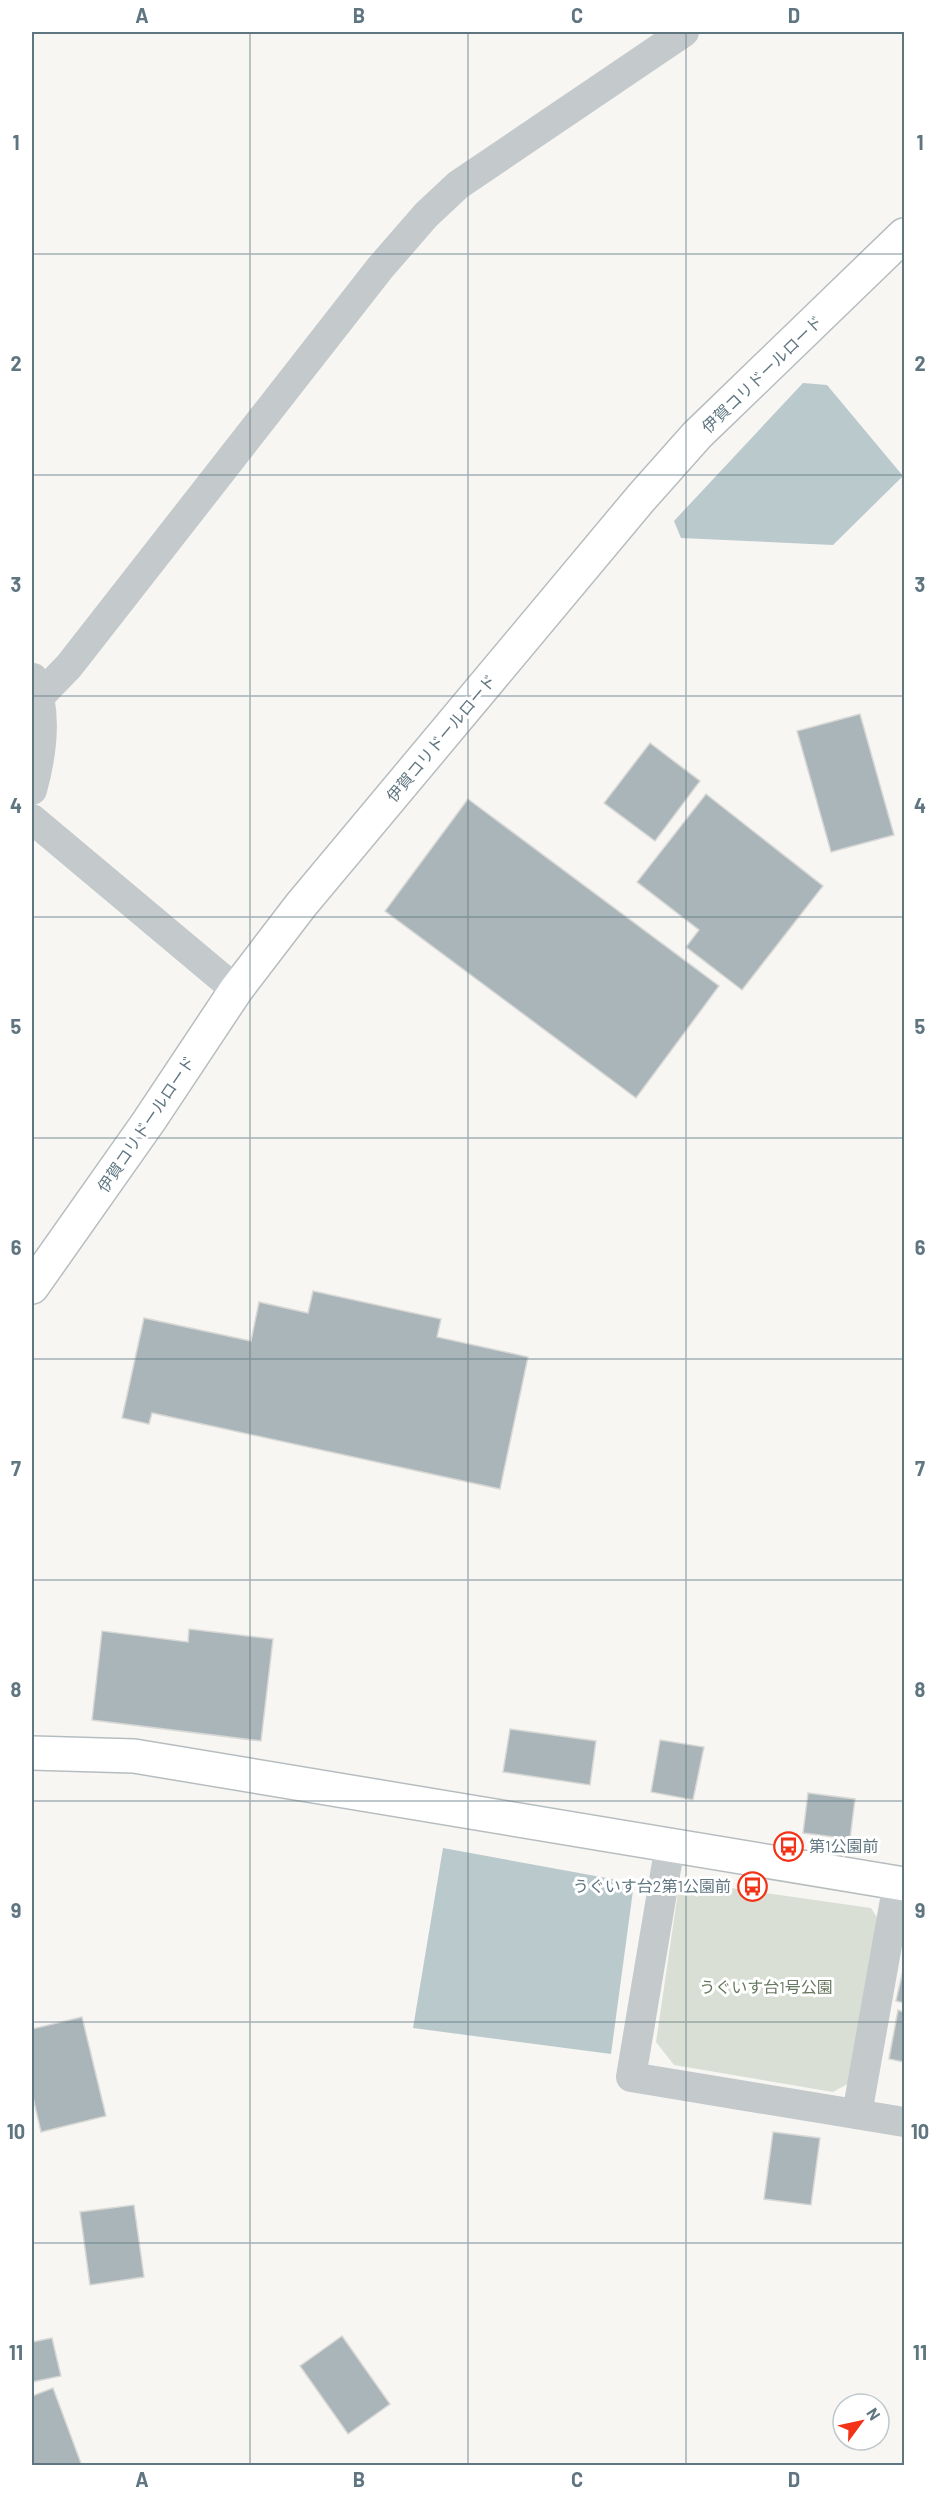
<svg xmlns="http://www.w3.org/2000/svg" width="936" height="2497" viewBox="0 0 936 2497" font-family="Barlow,'Noto Sans JP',sans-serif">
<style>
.green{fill:#d9dfd4}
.water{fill:#bac9cc}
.building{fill:#aab5b9;stroke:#d8d8d6;stroke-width:1.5}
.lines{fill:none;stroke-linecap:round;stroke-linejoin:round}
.secondary-casing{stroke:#b6bdc0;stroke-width:36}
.street{stroke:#c4c9cc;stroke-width:30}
.secondary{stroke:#fff;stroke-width:33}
.grid{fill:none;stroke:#5f7681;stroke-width:1.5;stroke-opacity:0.55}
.labels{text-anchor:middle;stroke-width:6;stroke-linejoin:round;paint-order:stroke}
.street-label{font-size:16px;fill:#5f7681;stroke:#fff}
.poi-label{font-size:16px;fill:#5f7681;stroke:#fff;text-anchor:start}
.park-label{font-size:16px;fill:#66785e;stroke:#fff}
.neatline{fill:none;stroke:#5f7681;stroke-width:2}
.grid-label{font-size:20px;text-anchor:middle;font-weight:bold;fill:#5f7681}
</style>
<rect width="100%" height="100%" fill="#f7f6f3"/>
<path class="green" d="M696,1883l175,25 7,11 -27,163 -18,10 -159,-27 -18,-23 22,-150z"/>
<g class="water">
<path d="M803,383l24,2 76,91 -70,69 -152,-7 -7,-17z"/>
<path d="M443,1848l191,35 -23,171 -198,-26z"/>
</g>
<g class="building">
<path d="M860,714l34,121 -63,17 -34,-121z"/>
<path d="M650,743l50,38 -45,60 -51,-38z"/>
<path d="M706,794l117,92 -81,104 -56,-43 13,-17 -62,-48z"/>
<path d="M468,799l251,187 -83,112 -251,-187z"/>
<path d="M313,1291l128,28 -4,18 91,20 -28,132 -348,-76 -3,11 -27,-6 22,-100 107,23 8,-39 49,11z"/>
<path d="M189,1629l84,10 -12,102 -169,-21 10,-89 86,11z"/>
<path d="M510,1729l86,12 -6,44 -87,-13z"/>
<path d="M660,1740l44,7 -11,53 -42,-8z"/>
<path d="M808,1793l47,6 -5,40 -47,-6z"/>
<path d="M904,1966v37l-8,-2z"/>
<path d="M898,2010l6,2v50l-15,-3z"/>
<path d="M82,2017l24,99 -65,16 -9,-39v-64z"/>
<path d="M773,2132l47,6 -9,67 -47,-6z"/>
<path d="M134,2205l10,72 -54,8 -10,-73z"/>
<path d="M342,2336l48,68 -42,30 -48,-68z"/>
<path d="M52,2338l9,38 -29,6v-40z"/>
<path d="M53,2388l29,78h-50v-70z"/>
</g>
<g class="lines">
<defs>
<g id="secondary">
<path d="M32,1287l117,-166 87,-131 65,-85 340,-407 56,-63 207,-200"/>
<path d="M32,1753l102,3 770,128"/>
</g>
</defs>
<use href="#secondary" class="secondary-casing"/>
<g class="street">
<path d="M40,696l29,-30 311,-398 46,-53 32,-30 226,-153"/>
<path d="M32,790c10,-36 16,-77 1,-112"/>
<path d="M32,819l204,171"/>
<path d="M670,1845l-39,232 273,45"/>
<path d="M857,2114l41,-231"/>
</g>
<use href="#secondary" class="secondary"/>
</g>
<path class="grid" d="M250,32v2434M468,32v2434M686,32v2434M32,254h872M32,475h872M32,696h872M32,917h872M32,1138h872M32,1359h872M32,1580h872M32,1801h872M32,2022h872M32,2243h872"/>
<defs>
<symbol id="bus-ring" viewBox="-11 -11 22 22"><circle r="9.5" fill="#fff" stroke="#f23318" stroke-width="1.5"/><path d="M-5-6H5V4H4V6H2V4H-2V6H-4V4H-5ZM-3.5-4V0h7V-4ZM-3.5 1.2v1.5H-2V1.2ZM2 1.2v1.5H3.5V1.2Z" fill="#f23318"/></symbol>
</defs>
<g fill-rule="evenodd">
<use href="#bus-ring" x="772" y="1830" width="33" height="33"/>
<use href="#bus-ring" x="736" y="1870" width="33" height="33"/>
</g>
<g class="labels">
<g class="street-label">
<text transform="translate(762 374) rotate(-44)" y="6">伊賀コリドールロード</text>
<text transform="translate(441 738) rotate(-50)" y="6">伊賀コリドールロード</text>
<text transform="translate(146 1124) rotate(-56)" y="6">伊賀コリドールロード</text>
</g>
<g class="poi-label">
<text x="809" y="1852">第1公園前</text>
<text x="731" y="1892" text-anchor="end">うぐいす台2第1公園前</text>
</g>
<g class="park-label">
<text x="766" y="1993">うぐいす台1号公園</text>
</g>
</g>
<rect width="936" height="2497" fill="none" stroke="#ffffff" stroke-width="66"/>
<g transform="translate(861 2422) rotate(57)"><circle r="28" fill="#ffffff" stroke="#bfc8cd" stroke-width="1.5"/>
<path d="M0-4.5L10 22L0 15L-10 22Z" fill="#f23318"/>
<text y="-9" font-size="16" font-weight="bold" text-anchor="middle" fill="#5f7681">N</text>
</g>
<rect x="33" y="33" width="870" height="2431" class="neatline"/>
<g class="grid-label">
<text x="142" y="23">A</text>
<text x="359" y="23">B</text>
<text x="577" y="23">C</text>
<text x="794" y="23">D</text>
<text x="16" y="150">1</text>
<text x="920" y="150">1</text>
<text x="16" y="371">2</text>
<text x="920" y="371">2</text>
<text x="16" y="592">3</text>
<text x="920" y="592">3</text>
<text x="16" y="813">4</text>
<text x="920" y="813">4</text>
<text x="16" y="1034">5</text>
<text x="920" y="1034">5</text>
<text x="16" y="1255">6</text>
<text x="920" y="1255">6</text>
<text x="16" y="1476">7</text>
<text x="920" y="1476">7</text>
<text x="16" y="1697">8</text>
<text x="920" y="1697">8</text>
<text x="16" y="1918">9</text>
<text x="920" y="1918">9</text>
<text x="16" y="2139">10</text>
<text x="920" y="2139">10</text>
<text x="16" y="2360">11</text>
<text x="920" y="2360">11</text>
<text x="142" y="2487">A</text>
<text x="359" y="2487">B</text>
<text x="577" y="2487">C</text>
<text x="794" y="2487">D</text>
</g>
</svg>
